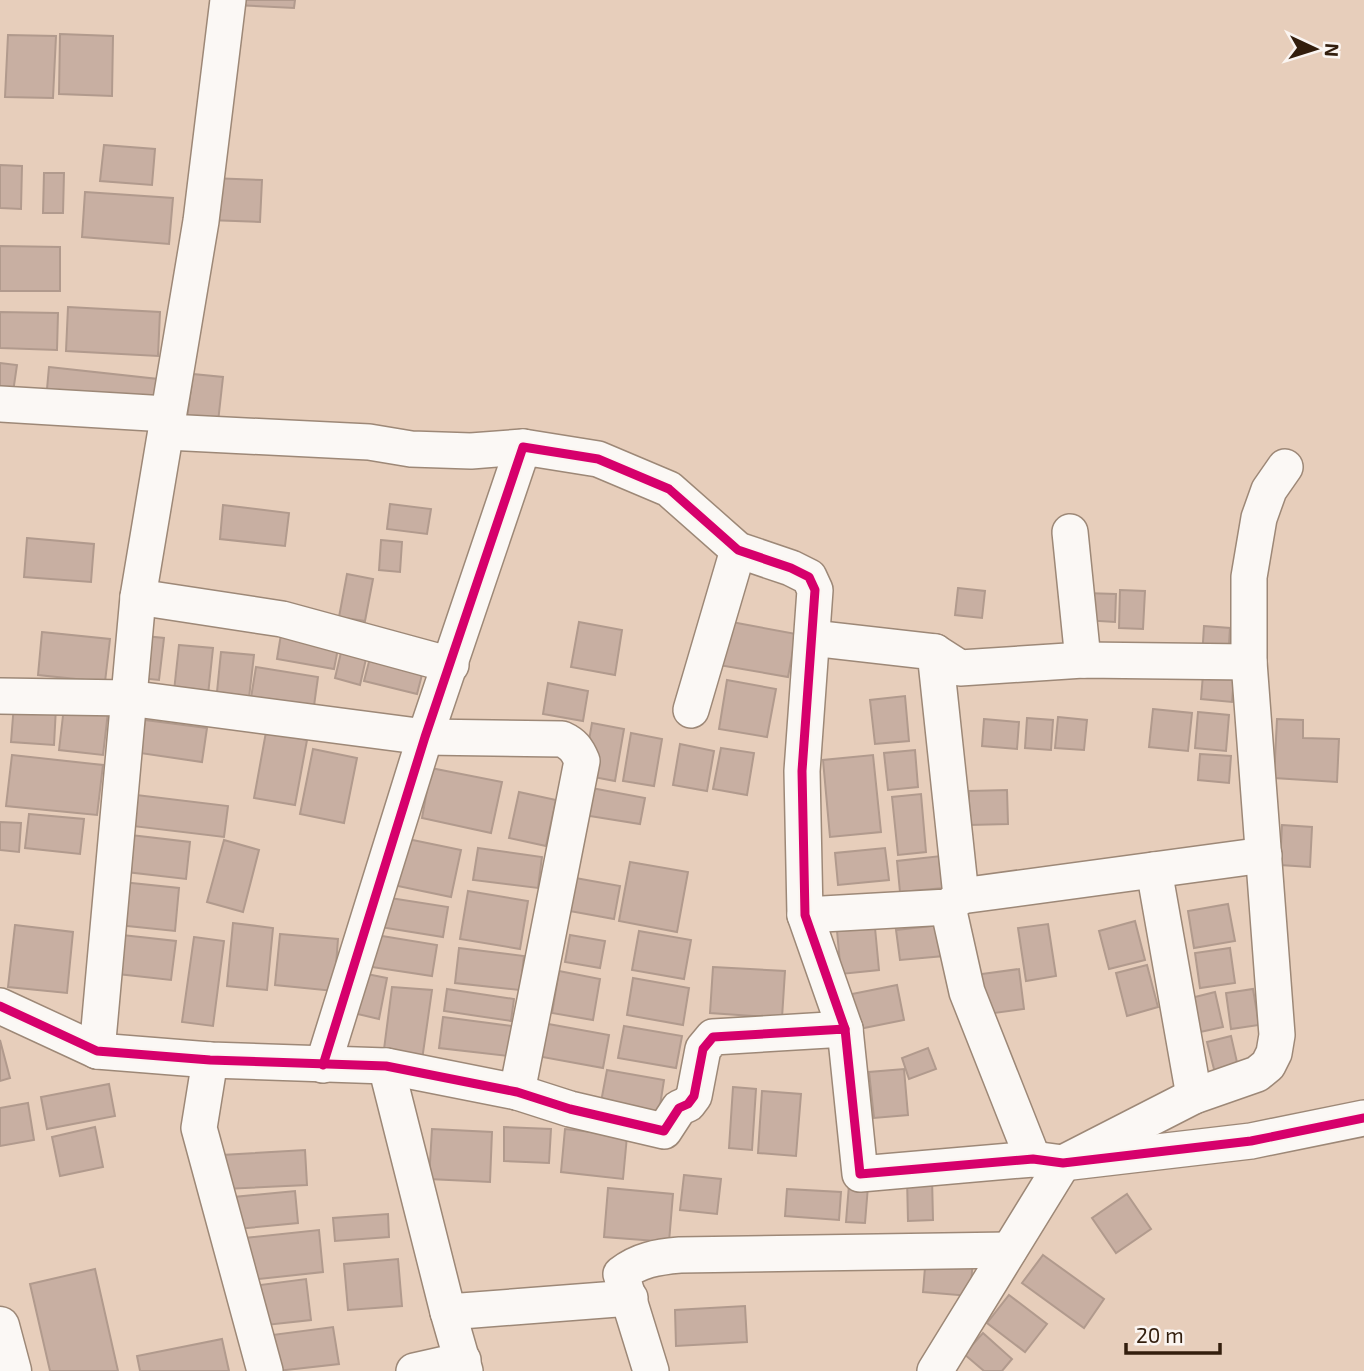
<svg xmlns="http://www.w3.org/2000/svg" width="1364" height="1371" viewBox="0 0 1364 1371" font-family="'Exo 2',sans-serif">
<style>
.building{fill:#c8afa2;stroke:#b19a8d;stroke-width:2}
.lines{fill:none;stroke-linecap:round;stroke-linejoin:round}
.minor-casing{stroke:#9d8877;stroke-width:38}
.primary-casing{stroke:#9d8877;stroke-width:41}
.minor{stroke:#fbf8f5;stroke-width:35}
.primary{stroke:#fbf8f5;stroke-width:38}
.cycleway-casing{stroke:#fbf5f1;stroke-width:13}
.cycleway{stroke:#d6006c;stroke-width:9}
</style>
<rect width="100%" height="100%" fill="#e7cebb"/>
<g class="building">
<path d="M234,0h61l-1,8 -60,-3z"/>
<path d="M60,34l53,2 -1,60 -53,-2z"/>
<path d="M8,35l48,1 -3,62 -48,-1z"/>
<path d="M104,145l51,4 -3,36 -52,-4z"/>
<path d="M0,165l22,1 -1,43 -21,-1z"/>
<path d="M44,173h20l-1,40h-20z"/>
<path d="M210,178l52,2 -2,42 -52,-2z"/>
<path d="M85,192l88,6 -4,46 -87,-7z"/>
<path d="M0,246l60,1v44h-60z"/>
<path d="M68,307l92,5 -2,44 -92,-5z"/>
<path d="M0,312l58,1 -1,37 -57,-2z"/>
<path d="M0,363l17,2 -5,34 -12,-1z"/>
<path d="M49,367l109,12 -3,33 -109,-12z"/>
<path d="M193,374l30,3 -5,45 -31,-4z"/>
<path d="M390,504l41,5 -4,25 -40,-5z"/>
<path d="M223,505l66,8 -4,33 -65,-7z"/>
<path d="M27,538l67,6 -3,38 -67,-5z"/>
<path d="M381,540l21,2 -2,30 -21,-2z"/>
<path d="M347,574l26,5 -8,42 -26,-4z"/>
<path d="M958,588l27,3 -3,27 -27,-3z"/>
<path d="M1120,590l25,1 -2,38 -24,-1z"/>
<path d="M1084,593l32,1 -1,28 -32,-2z"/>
<path d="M721,620l75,14 -8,43 -75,-13z"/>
<path d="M579,622l43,8 -7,45 -44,-8z"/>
<path d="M1204,626l26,2 -2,32 -26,-2z"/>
<path d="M282,628l58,10 -6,31 -57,-10z"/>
<path d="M42,632l68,7 -5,43 -67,-7z"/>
<path d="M135,635l29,3 -5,42 -29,-3z"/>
<path d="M343,644l25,6 -8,35 -25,-7z"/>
<path d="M179,645l34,3 -5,47 -34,-4z"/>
<path d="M372,650l53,13 -8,31 -53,-13z"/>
<path d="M221,652l33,3 -6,51 -32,-4z"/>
<path d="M1204,662l31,2 -3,38 -31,-3z"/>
<path d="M256,667l62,10 -5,36 -63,-9z"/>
<path d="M727,680l49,9 -9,48 -48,-8z"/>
<path d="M548,683l40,8 -5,30 -40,-7z"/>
<path d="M905,696l4,45 -34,3 -5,-44z"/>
<path d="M14,704l42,3 -2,38 -43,-3z"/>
<path d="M64,707l44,5 -5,43 -44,-5z"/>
<path d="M1153,709l39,4 -4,38 -39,-4z"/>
<path d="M1198,712l31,3 -3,36 -31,-3z"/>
<path d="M1058,717l29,3 -3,30 -29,-2z"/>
<path d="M1027,718l26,2 -2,30 -26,-2z"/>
<path d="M984,719l35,3 -2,27 -35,-3z"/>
<path d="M1277,719l26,1v18l36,1 -2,43 -63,-4z"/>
<path d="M145,720l62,8 -5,34 -62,-9z"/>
<path d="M592,723l32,6 -9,52 -32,-6z"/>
<path d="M266,732l41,8 -12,65 -41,-7z"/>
<path d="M631,733l31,6 -8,47 -31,-5z"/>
<path d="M680,744l34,7 -7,40 -34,-6z"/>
<path d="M721,748l33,5 -7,42 -34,-6z"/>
<path d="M313,749l44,9 -13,65 -44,-9z"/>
<path d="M915,750l3,37 -30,3 -4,-37z"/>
<path d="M1200,754l31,2 -2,27 -31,-3z"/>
<path d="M12,755l91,10 -6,50 -91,-9z"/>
<path d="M873,755l8,77 -51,5 -7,-77z"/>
<path d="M431,768l71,14 -11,51 -69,-15z"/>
<path d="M581,786l64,12 -5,26 -63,-10z"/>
<path d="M1007,790l1,34 -39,1v-34z"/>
<path d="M519,792l37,8 -10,46 -37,-8z"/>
<path d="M128,794l100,12 -4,31 -100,-12z"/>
<path d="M921,794l5,58 -28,3 -6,-58z"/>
<path d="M29,814l55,5 -4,35 -55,-6z"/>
<path d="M0,822l21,1 -2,29 -19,-2z"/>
<path d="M1282,825l30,2 -2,40 -30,-2z"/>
<path d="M122,834l68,8 -4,37 -68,-8z"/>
<path d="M403,838l58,12 -10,47 -58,-12z"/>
<path d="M224,840l35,10 -16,62 -36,-10z"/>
<path d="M478,848l64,9 -4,31 -65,-8z"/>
<path d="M885,848l4,32 -51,5 -3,-32z"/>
<path d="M941,856l3,32 -44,4 -3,-31z"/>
<path d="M630,862l58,10 -11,60 -58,-11z"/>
<path d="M570,877l50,9 -6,33 -50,-9z"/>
<path d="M122,882l57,6 -4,43 -57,-6z"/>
<path d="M468,891l60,10 -8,48 -60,-10z"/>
<path d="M384,897l64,10 -5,30 -63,-10z"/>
<path d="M1228,904l7,37 -41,7 -6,-37z"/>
<path d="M1135,921l10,39 -36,9 -10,-38z"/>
<path d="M233,923l40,5 -6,62 -40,-4z"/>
<path d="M1048,924l8,52 -30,5 -8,-53z"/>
<path d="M15,925l58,7 -6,61 -59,-6z"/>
<path d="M941,925l3,31 -44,4 -4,-30z"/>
<path d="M875,928l4,42 -38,4 -4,-43z"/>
<path d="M639,931l52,9 -7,39 -52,-9z"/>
<path d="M113,934l63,7 -5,39 -62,-7z"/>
<path d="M280,934l58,5 -4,52 -59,-6z"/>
<path d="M370,934l67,11 -5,31 -67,-10z"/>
<path d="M570,935l35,6 -5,27 -35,-6z"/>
<path d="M194,937l30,4 -11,85 -31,-4z"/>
<path d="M459,948l65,8 -4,34 -65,-7z"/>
<path d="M1230,948l5,35 -35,5 -5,-35z"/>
<path d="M1147,965l11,42 -31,9 -11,-43z"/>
<path d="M713,967l72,4 -3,47 -72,-5z"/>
<path d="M1019,969l5,40 -44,6 -6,-40z"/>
<path d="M559,971l41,8 -7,41 -41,-7z"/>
<path d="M357,972l30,6 -8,41 -30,-7z"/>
<path d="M633,978l56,10 -6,37 -56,-10z"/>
<path d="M897,985l7,35 -45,9 -7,-35z"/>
<path d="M392,987l40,3 -10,70 -39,-3z"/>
<path d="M447,989l67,10 -3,22 -67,-10z"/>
<path d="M1253,989l6,36 -28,4 -5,-36z"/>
<path d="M1215,992l8,35 -32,7 -8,-34z"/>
<path d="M443,1017l69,9 -4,30 -69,-8z"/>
<path d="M543,1023l66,12 -6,33 -66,-12z"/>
<path d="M624,1026l58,10 -6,32 -58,-10z"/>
<path d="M1231,1036l8,35 -23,6 -9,-35z"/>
<path d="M0,1040l10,38 -10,3z"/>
<path d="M928,1048l8,21 -27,10 -7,-21z"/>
<path d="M904,1069l4,46 -34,3 -5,-46z"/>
<path d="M607,1070l57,10 -5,32 -58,-10z"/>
<path d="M109,1084l6,32 -68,13 -6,-32z"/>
<path d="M733,1087l23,2 -4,61 -23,-2z"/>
<path d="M762,1091l39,3 -5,62 -38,-3z"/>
<path d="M28,1103l6,37 -34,6v-38z"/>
<path d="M95,1127l8,40 -43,9 -8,-39z"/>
<path d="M504,1127l47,2 -2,34 -45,-2z"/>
<path d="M432,1129l60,3 -2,50 -61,-3z"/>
<path d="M565,1129l62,7 -4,43 -62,-7z"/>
<path d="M305,1150l2,35 -83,4 -2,-34z"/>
<path d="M684,1175l37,4 -4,35 -37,-4z"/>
<path d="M932,1177l1,43 -25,1 -1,-43z"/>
<path d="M849,1185l19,1 -3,37 -19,-1z"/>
<path d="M608,1188l65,6 -4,48 -65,-5z"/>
<path d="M787,1189l54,3 -2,28 -54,-4z"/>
<path d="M295,1191l3,32 -61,6 -3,-32z"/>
<path d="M1127,1194l24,35 -35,24 -24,-35z"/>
<path d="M388,1214l1,23 -54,4 -2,-23z"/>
<path d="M319,1230l4,42 -74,8 -4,-42z"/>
<path d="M926,1255l47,4 -3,37 -47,-4z"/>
<path d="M1043,1255l61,44 -20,29 -62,-45z"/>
<path d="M398,1259l4,47 -54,4 -4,-46z"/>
<path d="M95,1269l23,102h-68l-20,-87z"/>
<path d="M306,1279l5,41 -45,5 -6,-40z"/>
<path d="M1009,1295l38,29 -22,28 -38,-29z"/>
<path d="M745,1306l2,36 -71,4 -1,-36z"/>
<path d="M333,1327l6,37 -62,7 -5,-36z"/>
<path d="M983,1333l29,26 -10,12h-18l-20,-17z"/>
<path d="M222,1339l7,32h-89l-3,-15z"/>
</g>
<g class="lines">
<defs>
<g id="minor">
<path d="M0,404l167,10"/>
<path d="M167,432l202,10 42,7 60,2 52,-4"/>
<path d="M1070,532l13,128"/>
<path d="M138,597l144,22 169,46"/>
<path d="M935,652l25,16 123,-8 166,2"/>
<path d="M0,696l128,2 297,39 137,2c11,5 15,10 20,22l-65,331"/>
<path d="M691,710l47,-160"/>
<path d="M1154,870l40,226"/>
<path d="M961,896l303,-41"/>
<path d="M948,907l19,85 66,167"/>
<path d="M805,915l143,-8 13,-11 -26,-244 -123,-14"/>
<path d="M0,1006l97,45 113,9 176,6 131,26 53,17 94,22 15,-23 9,-4 6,-8 9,-47 10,-12 132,-8 15,145 173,-15 30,4 188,-22 113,-23"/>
<path d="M97,1051l41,-454 63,-376 27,-221"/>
<path d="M210,1060l-11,68 66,243"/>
<path d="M323,1065l102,-328 98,-290 75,12 71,30 69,61 53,18 18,9 6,13 -13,181 3,144 40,114"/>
<path d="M386,1066l62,246 182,-14"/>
<path d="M448,1312l17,59"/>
<path d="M414,1371l49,-11"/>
<path d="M651,1371l-30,-97c18,-14 36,-17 59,-19l329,-5"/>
<path d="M935,1371l128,-208 131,-67 63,-22 11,-9 6,-12 3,-18 -28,-373v-85l10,-59 10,-28 16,-23"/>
</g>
<path id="primary" d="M0,1326l12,45"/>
</defs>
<use href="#minor" class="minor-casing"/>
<use href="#primary" class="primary-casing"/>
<use href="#minor" class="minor"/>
<use href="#primary" class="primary"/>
<defs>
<g id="cycleway">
<path d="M0,1006l97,45 113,9 176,6 131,26 53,17 94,22 15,-23 9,-4 6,-8 9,-47 10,-12 132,-8 15,145 173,-15 30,4 188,-22 113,-23"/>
<path d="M323,1065l102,-328 98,-290 75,12 71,30 69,61 53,18 18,9 6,13 -13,181 3,144 40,114"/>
</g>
</defs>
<use href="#cycleway" class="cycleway-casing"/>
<use href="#cycleway" class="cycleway"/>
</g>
<g transform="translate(1315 49) rotate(94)" stroke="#fbf5f1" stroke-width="5" paint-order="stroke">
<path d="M0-5L12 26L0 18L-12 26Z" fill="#331e0d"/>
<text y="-10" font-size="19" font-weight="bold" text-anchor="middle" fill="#331e0d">N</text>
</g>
<path d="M1126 1343v10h94v-10" fill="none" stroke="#331e0d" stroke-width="3.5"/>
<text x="1136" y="1343" font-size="21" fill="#331e0d" stroke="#fbf5f1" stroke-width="5" paint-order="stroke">20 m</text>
</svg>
